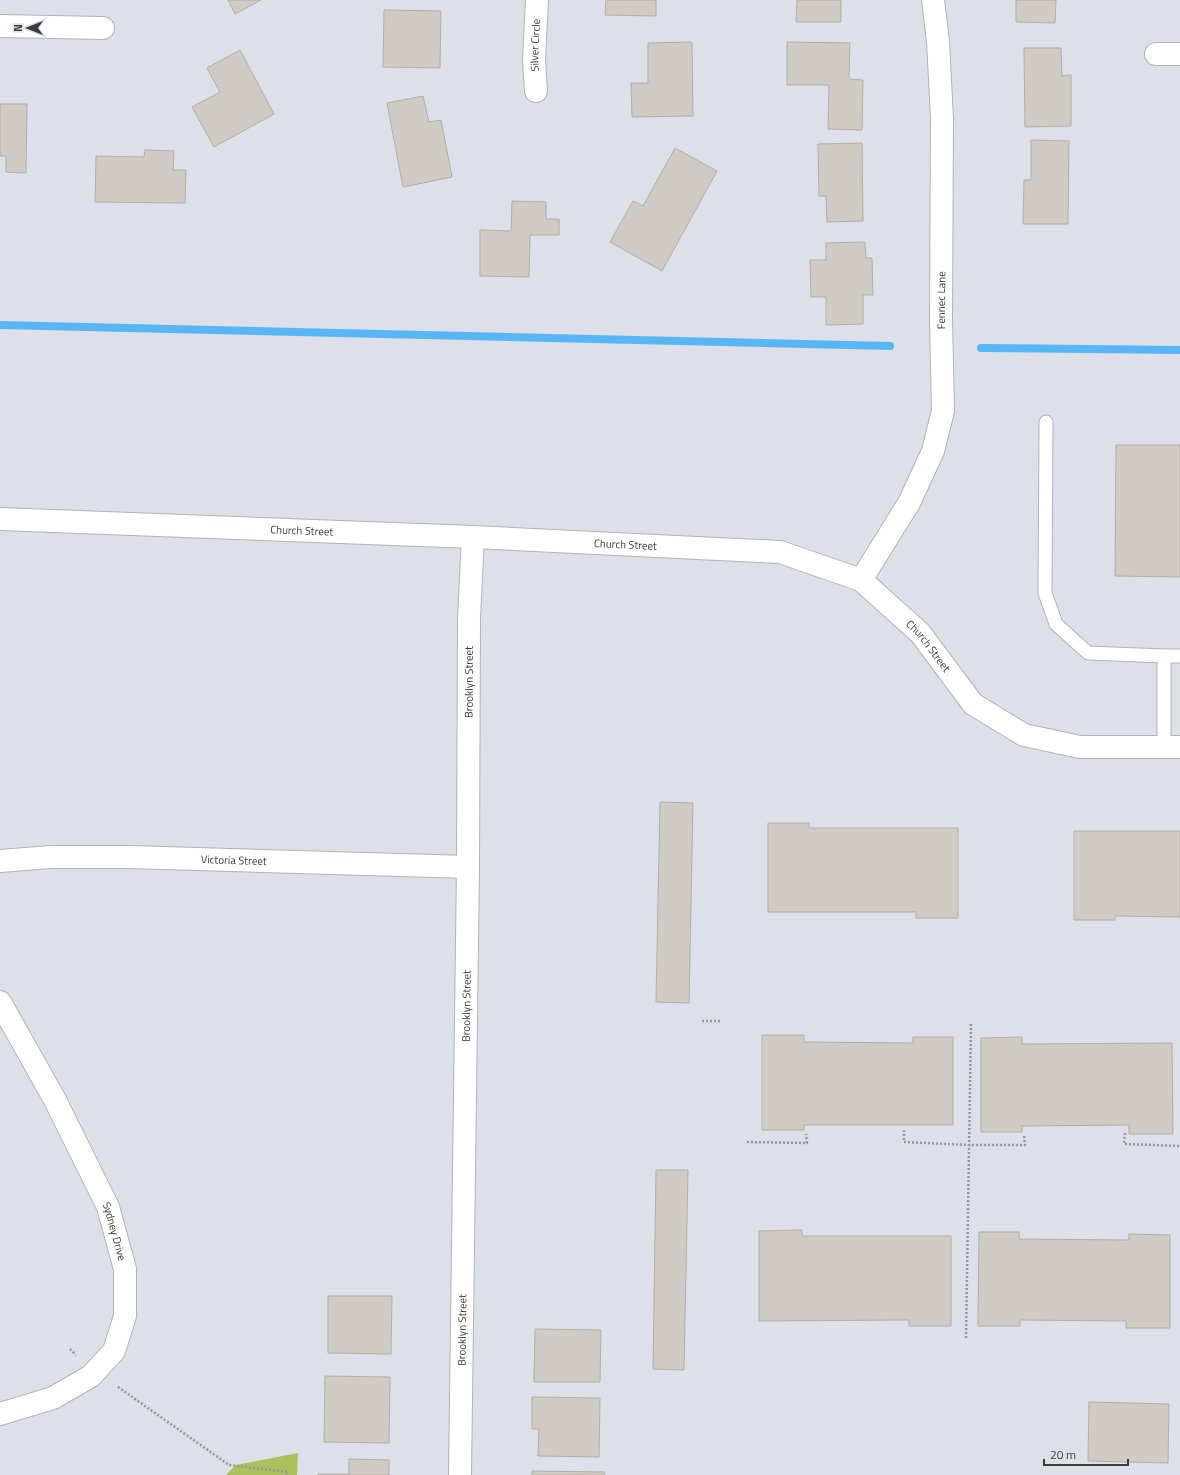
<svg xmlns="http://www.w3.org/2000/svg" width="1180" height="1475" viewBox="0 0 1180 1475" font-family="'Titillium Web',sans-serif">
<style>
.green{fill:#aebf5d}
.lines{fill:none;stroke-linecap:round;stroke-linejoin:round}
.stream{stroke:#57b6f3;stroke-width:8}
.building{fill:#d0cbc4;stroke:#b3aea7}
.lane-casing{stroke:#b0b3ba;stroke-width:15}
.street-casing{stroke:#b0b3ba;stroke-width:24}
.path{stroke:#94969c;stroke-width:2.5;stroke-dasharray:2 2;stroke-linecap:butt}
.lane{stroke:#fff;stroke-width:13}
.street{stroke:#fff;stroke-width:22}
.labels{text-anchor:middle;stroke-width:4;stroke-linejoin:round;paint-order:stroke}
.street-label{font-size:11px;fill:#3a3b3e;stroke:#dde0e8}
</style>
<rect width="100%" height="100%" fill="#dde0e8"/>
<path class="green" d="M298,1453l-1,22h-71l10,-10z"/>
<g class="lines">
<g class="stream">
<path d="M0,325l890,21"/>
<path d="M981,348l199,2"/>
</g>
</g>
<g class="building">
<path d="M228,0h33l-26,14z"/>
<path d="M606,0h50v16l-51,-1z"/>
<path d="M797,0h44v22h-45z"/>
<path d="M1016,0h40l-1,23 -39,-1z"/>
<path d="M384,10l57,1 -1,57 -57,-1z"/>
<path d="M692,42l1,74 -61,1 -1,-34h17v-40z"/>
<path d="M787,42l63,1 -1,36 14,1 -1,50 -34,-1 1,-44h-42z"/>
<path d="M1024,48h37l1,28 9,-1v51l-46,1z"/>
<path d="M240,50l34,64 -60,33 -22,-40 28,-15 -13,-24z"/>
<path d="M423,96l6,26 12,-2 11,57 -49,10 -16,-84z"/>
<path d="M0,104h27l-1,69 -20,-1v-16h-6z"/>
<path d="M1031,140l38,1 -1,83h-45l1,-44h7z"/>
<path d="M862,143l1,78 -36,1 -1,-26h-7l-1,-52z"/>
<path d="M675,148l42,23 -55,100 -52,-29 23,-41 10,5z"/>
<path d="M145,150l29,1 -1,19h13l-1,33 -90,-1 1,-46 48,1z"/>
<path d="M512,201l34,1v17h13v16h-29l-1,42 -49,-1v-46l31,1z"/>
<path d="M865,242l1,16h6l1,37h-10v29l-37,1v-28h-15l-1,-37h16v-17z"/>
<path d="M1116,445h64v132l-65,-1z"/>
<path d="M660,802l33,1 -4,200 -33,-1z"/>
<path d="M768,823h41v5h149v90h-42v-6h-148z"/>
<path d="M1074,831h106v86l-65,-1v4h-41z"/>
<path d="M762,1035h42v7l109,1v-6h40v88h-149v5h-42z"/>
<path d="M1022,1037v7l150,-1 1,91h-44v-9l-107,1v6h-41v-94z"/>
<path d="M656,1170h32l-4,200 -31,-1z"/>
<path d="M802,1230v6h149v90h-42v-6l-150,1v-90z"/>
<path d="M979,1232h40v7l110,1v-6l41,1v93h-44v-7l-106,-1v6h-42z"/>
<path d="M328,1296h64l-1,58 -63,-1z"/>
<path d="M535,1329l66,1 -1,52h-66z"/>
<path d="M325,1376l65,1 -1,66 -65,-1z"/>
<path d="M532,1397l68,1 -1,59 -61,-1 1,-27h-7z"/>
<path d="M1089,1402l80,2 -1,59 -80,-2z"/>
<path d="M349,1459l40,1v15h-71v-1h31z"/>
<path d="M532,1471l73,1 -1,3h-72z"/>
</g>
<g class="lines">
<defs>
<g id="lane">
<path d="M1046,422l-1,171 11,31 32,29 76,3v91"/>
<path d="M1164,656h16"/>
</g>
<g id="street">
<path d="M0,26l103,2"/>
<path d="M1156,54h24"/>
<path id="s1" d="M536,91l-2,-32 3,-59"/>
<path id="s2" d="M0,519l473,18 307,15 81,28 59,53 53,71 51,31 56,12h100"/>
<path id="s3" d="M861,580l48,-77 24,-52 10,-40 -2,-91 1,-201 -4,-78 -5,-41"/>
<path id="s4" d="M0,861l50,-4h79l339,10"/>
<path id="s5" d="M0,1002l55,98 53,107 17,62v47l-11,35 -23,25 -38,22 -53,16"/>
<path id="s6" d="M460,1475l8,-608 1,-249 4,-81"/>
</g>
</defs>
<use href="#lane" class="lane-casing"/>
<use href="#street" class="street-casing"/>
<g class="path">
<path d="M702,1021h19"/>
<path d="M904,1130v12l65,3h56l-1,-9"/>
<path d="M1125,1133l-1,11 56,2"/>
<path d="M747,1142l60,1 -1,-9"/>
<path d="M966,1338l5,-314"/>
<path d="M70,1349l6,6"/>
<path d="M118,1387l111,78 58,7v3"/>
</g>
<use href="#lane" class="lane"/>
<use href="#street" class="street"/>
</g>
<g class="labels">
<g class="street-label">
<text dy="4" stroke="none"><textPath href="#s1" startOffset="46">Silver Circle</textPath></text>
<text dy="4" stroke="none"><textPath href="#s3" startOffset="300">Fennec Lane</textPath></text>
<text dy="4" stroke="none"><textPath href="#s2" startOffset="302">Church Street</textPath></text>
<text dy="4" stroke="none"><textPath href="#s2" startOffset="626">Church Street</textPath></text>
<text dy="4" stroke="none"><textPath href="#s2" startOffset="961">Church Street</textPath></text>
<text dy="4" stroke="none"><textPath href="#s6" startOffset="793">Brooklyn Street</textPath></text>
<text dy="4" stroke="none"><textPath href="#s4" startOffset="234">Victoria Street</textPath></text>
<text dy="4" stroke="none"><textPath href="#s6" startOffset="469">Brooklyn Street</textPath></text>
<text dy="4" stroke="none"><textPath href="#s5" startOffset="257">Sydney Drive</textPath></text>
<text dy="4" stroke="none"><textPath href="#s6" startOffset="145">Brooklyn Street</textPath></text>
</g>
</g>
<g transform="translate(28 28) rotate(270)" stroke="#dde0e8" stroke-width="3" paint-order="stroke">
<path d="M0-3L7 15L0 10L-7 15Z" fill="#3a3b3e"/>
<text y="-6" font-size="11" font-weight="bold" text-anchor="middle" fill="#3a3b3e">N</text>
</g>
<path d="M1044 1459v6h84v-6" fill="none" stroke="#3a3b3e" stroke-width="2"/>
<text x="1050" y="1459" font-size="12" fill="#3a3b3e" stroke="#dde0e8" stroke-width="3" paint-order="stroke">20 m</text>
</svg>
